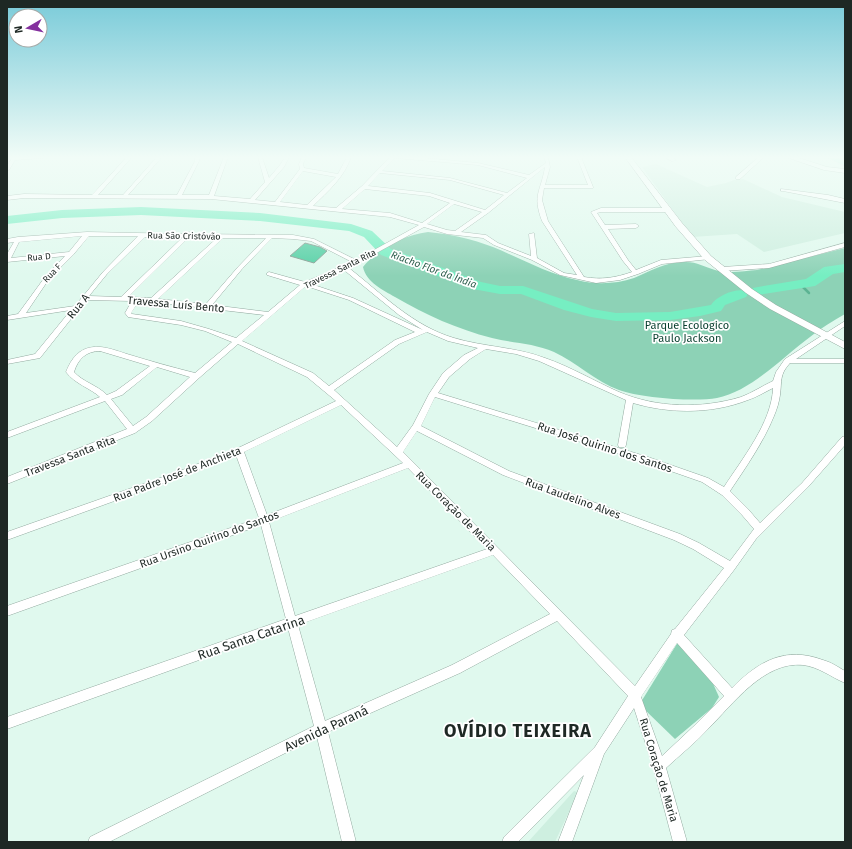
<svg xmlns="http://www.w3.org/2000/svg" width="852" height="849" viewBox="0 0 852 849" font-family="'Fira Sans',sans-serif">
<style>
.built{fill:#ceefe0}
.green{fill:#8dd2b6}
.lines{fill:none;stroke-linecap:round;stroke-linejoin:round}
.stream{stroke:#5cb393;stroke-width:2.5}
.river{fill:#76eec2;fill-rule:evenodd}
.building{fill:#54cfa4;stroke:#879f94}
.street-casing{stroke:#93aaa0;stroke-width:1}
.secondary-casing{stroke:#93aaa0;stroke-width:1}
.primary-casing{stroke:#dbdddc;stroke-width:1}
.street{fill:#fff;fill-rule:evenodd}
.secondary{fill:#fff;fill-rule:evenodd}
.primary{fill:#96f5d6;fill-rule:evenodd}
.labels{text-anchor:middle;stroke-width:3.5;stroke-linejoin:round;paint-order:stroke}
.far-street-label{font-size:9px;fill:#1e2824;stroke:#fff}
.far-water-label{font-size:10px;font-style:italic;fill:#2b5d4b;stroke:#fff}
.street-label{font-size:11px;fill:#1e2824;stroke:#fff}
.park-label{font-size:11px;fill:#083f2e;stroke:#fff}
.near-street-label{font-size:13px;fill:#1e2824;stroke:#fff}
.near-district-label{font-size:18px;font-weight:bold;letter-spacing:1px;fill:#1e2824;stroke:#fff}
</style>
<rect width="100%" height="100%" fill="#e0f9ee"/>
<g class="built">
<path d="M656,164l51,23 19,-4 8,-3 9,-1 39,18 63,15v21l-81,19 -27,-18 -45,3 -50,-70z"/>
<path d="M574,791l4,1 -23,50h-27z"/>
</g>
<g class="green">
<path d="M428,232c22,2 44,7 65,15 27,11 55,27 84,33 19,5 39,4 57,-2 16,-7 34,-17 52,-16 11,0 19,5 29,8 13,4 29,1 42,0l88,-22v66c-12,7 -24,14 -35,23 -27,20 -60,55 -93,61 -22,4 -77,0 -98,-8 -23,-8 -43,-28 -65,-38 -20,-9 -42,-9 -62,-14 -35,-9 -66,-23 -97,-41 -12,-7 -29,-15 -32,-30 15,-19 41,-32 65,-35z"/>
<path d="M678,642l33,37 8,18 -7,11 -37,31 -31,-30 -3,-7z"/>
</g>
<g class="lines">
<path class="stream" d="M801,285l8,8"/>
<g class="river">
<path d="M141,207l119,6 91,11 21,7 19,18 90,33 19,4h23l69,23 24,4 54,-1 41,-7c6,-9 24,-17 35,-14l2,3 -2,3 -21,8 -4,6 -21,5 -30,4 -54,1 -25,-4 -27,-7 -43,-16h-21l-27,-5 -92,-34 -17,-18 -15,-6 -89,-10 -119,-6 -79,3 -55,6v-8l55,-6z"/>
<path d="M845,264v8l-12,2 -18,12 -57,9 -5,-1 -2,-3 2,-3 5,-1 48,-8 18,-12z"/>
</g>
</g>
<path class="building" d="M305,243l15,4 7,4 -13,12 -24,-7z"/>
<g class="lines">
<defs>
<g id="street">
<path d="M13,157h31l-2,1 -27,2 -6,10h-2v-4z"/>
<path d="M127,157h5l-34,38h25l34,-38h5l-34,38h49l18,-34v-4h4v4l-17,34h27l15,-38h4l-14,39 36,3 15,-17 -7,-25h4l7,21 11,-13 5,-8h4l-5,10 -29,33 20,2 25,-33 -1,-5 3,-7h4l-3,7 1,4 34,6 9,-17h4c-7,21 -23,34 -38,49l23,2 26,-22 28,-29h23l65,6 51,12 17,-12 -2,-6h4l2,10 -5,18h43l-11,-28h4l12,30v1h-49l-2,12 6,21 36,56c17,3 31,1 48,-5l-9,-11 -32,-49 10,-4h67l3,2 -3,2h-67l-4,1 8,12 31,-1 3,2 -3,2 -28,1 20,31 8,10 25,-10 47,-4 2,1v2l-48,5 -24,10 -18,6 -24,3 -36,-8 -28,-15 -38,-15 -11,-7 -36,-4 -23,-7 -75,41c33,26 64,58 105,70 30,9 62,9 91,20 26,9 49,23 74,34 38,16 82,17 122,5 11,-4 21,-11 32,-16l3,-9 9,-13 60,-38v5l-49,33h49v4h-55c-11,12 -8,18 -10,32 -1,7 -3,14 -6,21 -11,27 -28,51 -44,75l18,18 12,14 42,-40 40,-46 3,-1v9l-37,42 -52,52 -22,31 -50,65 48,53c27,-27 53,-42 91,-28 8,2 15,7 22,11v12c-14,-6 -26,-16 -42,-18 -39,-4 -70,39 -95,64 -13,14 -28,26 -42,39l21,74h-14l-20,-76 -19,-58 -30,46 -32,88h-14l26,-67 -66,67h-16l2,-5 91,-90 33,-51 -71,-75 -97,52 -132,59 28,110h-14l-25,-105 -208,105h-21l2,-5 224,-111 -26,-98 -281,101v-12l279,-98 -25,-94 -254,91v-10l252,-88 -23,-63 -53,21 -176,64v-8l170,-60 59,-23 100,-48 -29,-24 -69,-33 -39,34 -47,43 -17,12 -128,51v-7l120,-48 -22,-28 -98,37v-6l93,-35c-10,-9 -25,-13 -34,-25 5,-13 13,-24 28,-25 11,-1 23,4 33,7 23,7 44,13 68,19l37,-31 -27,-11 -24,-6 -53,-8 -3,-4 7,-12 -46,-1 -46,58 -33,6v-4l28,-6 36,-44 -64,10v-4l11,-2 27,-37 20,-21 -58,6v-8l7,-12 -7,1v-4l11,-2 69,-5 99,2 3,-2 3,2 101,1 21,4 42,21 63,-35 -29,-8 -179,-18 -187,-1 -17,2v-4l17,-2 68,1zM395,158l83,7 49,13 -20,15 -57,-15 -68,-7zM545,167c-4,25 -13,27 -3,54l35,54 -13,-2 -27,-15 -3,-25 -5,1 2,22 -33,-13 -12,-8 -25,-3 27,-19zM303,171l33,6 -29,28 -27,-3zM380,173l70,7 54,15 -19,15 -55,-17 -62,-7zM365,189l64,7 21,7 -28,20 -32,-10 -48,-4zM454,204l28,8 -27,19 -8,-1 -20,-6zM82,236l-13,16 -58,6 8,-16zM89,236h49l-35,36 -28,34 -49,7 23,-34 24,-24zM145,237h38l-62,60 -32,-1 18,-22zM189,237l28,1 -66,60 -23,-1zM223,238h43l-28,29 -32,37 -48,-5zM272,238l21,1 18,2 41,21 -47,20 -36,-10 -2,1v2l33,10 -32,27 -56,-7 30,-36zM344,270l55,45 24,15 -70,-32 -42,-14zM306,286l43,14 66,32 -20,8 -66,46 -16,-13 -71,-32zM139,301l14,1 111,13 -28,23 -27,-9 -28,-8 -49,-7 -1,-1zM427,332l21,9 30,7 -14,7 -21,18 -14,21 -16,31 -16,22 -63,-57 65,-46zM486,349l30,5 23,7 87,39 -8,45 1,2h6l1,-2 7,-42c37,11 79,11 115,-3 9,-3 17,-8 25,-12 -1,34 -31,71 -49,99l-16,-9 -60,-21 -210,-64 11,-16 21,-18zM100,351l50,15 -34,25 -9,4c-10,-10 -24,-13 -33,-23 4,-13 12,-21 26,-21zM157,367l33,10 -44,40 -13,9 -22,-27 11,-4zM435,397l207,64 60,21 20,13 20,20 12,14 -24,32 -31,-18 -19,-9 -171,-63 -88,-45zM341,405l62,58 -136,52 -23,-63zM417,431l86,44 171,65 19,9 31,19 -49,61 -3,1 -1,4 -36,52 -232,-234zM408,468l79,81 -192,67 -26,-94zM493,555l57,59 -98,51 -127,56 -27,-96zM677,643l47,53 -30,30 -32,30 -21,-59z"/>
<path d="M665,157h6l5,3 -4,1z"/>
<path d="M759,157h5l-24,22h-4v-2z"/>
<path d="M781,189l47,6 17,4v4l-62,-12h-2z"/>
<path d="M845,243v4l-76,21 -47,3 -3,-2 3,-2 47,-3z"/>
</g>
<g id="secondary">
<path d="M625,157h6l51,66 29,33 41,33 24,16 69,37v7l-75,-40 -24,-16 -41,-33 -29,-33z"/>
<path d="M786,157h10l31,10 18,2v4l-21,-3z"/>
</g>
<path id="primary" d="M826,157h9l10,4v5z"/>
</defs>
<use href="#street" class="street-casing"/>
<use href="#secondary" class="secondary-casing"/>
<use href="#primary" class="primary-casing"/>
<use href="#street" class="street"/>
<use href="#secondary" class="secondary"/>
<use href="#primary" class="primary"/>
</g>
<linearGradient id="sky" x2="0" y2="1"><stop stop-color="#7acbd9"/><stop offset="0.57" stop-color="#f1fcf7"/><stop offset="1" stop-color="#f1fcf7" stop-opacity="0"/></linearGradient>
<rect width="852" height="276" fill="url(#sky)"/>
<g class="labels">
<g class="far-street-label">
<text transform="translate(184 236) rotate(1)" y="3">Rua São Cristóvão</text>
<text transform="translate(39 257) rotate(-5)" y="3">Rua D</text>
<text transform="translate(340 269) rotate(-26)" y="3">Travessa Santa Rita</text>
<text transform="translate(52 273) rotate(-46)" y="3">Rua F</text>
</g>
<g class="far-water-label">
<text transform="translate(434 269) rotate(20)" y="4">Riacho Flor da Índia</text>
</g>
<g class="street-label">
<text transform="translate(176 304) rotate(5)" y="4">Travessa Luís Bento</text>
<text transform="translate(78 306) rotate(-51)" y="4">Rua A</text>
<text transform="translate(605 447) rotate(18)" y="4">Rua José Quirino dos Santos</text>
<text transform="translate(70 456) rotate(-21)" y="4">Travessa Santa Rita</text>
<text transform="translate(177 474) rotate(-21)" y="4">Rua Padre José de Anchieta</text>
<text transform="translate(573 498) rotate(20)" y="4">Rua Laudelino Alves</text>
<text transform="translate(456 511) rotate(45)" y="4">Rua Coração de Maria</text>
<text transform="translate(209 539) rotate(-20)" y="4">Rua Ursino Quirino do Santos</text>
<text transform="translate(659 770) rotate(73)" y="4">Rua Coração de Maria</text>
</g>
<g class="park-label">
<text x="687" y="329">Parque Ecologico<tspan x="687" dy="13">Paulo Jackson</tspan></text>
</g>
<g class="near-street-label">
<text transform="translate(251 637) rotate(-19)" y="5">Rua Santa Catarina</text>
<text transform="translate(326 728) rotate(-25)" y="5">Avenida Paraná</text>
</g>
<g class="near-district-label">
<text x="518" y="737">OVÍDIO TEIXEIRA</text>
</g>
</g>
<rect width="852" height="849" fill="none" stroke="#1e2824" stroke-width="16"/>
<g transform="translate(28 28) rotate(261)"><circle r="19" fill="#ffffff" stroke="#a5a9a7"/>
<path d="M0-3L7 15L0 10L-7 15Z" fill="#84309e"/>
<text y="-6" font-size="11" font-weight="bold" text-anchor="middle" fill="#1e2824">N</text>
</g>
</svg>
